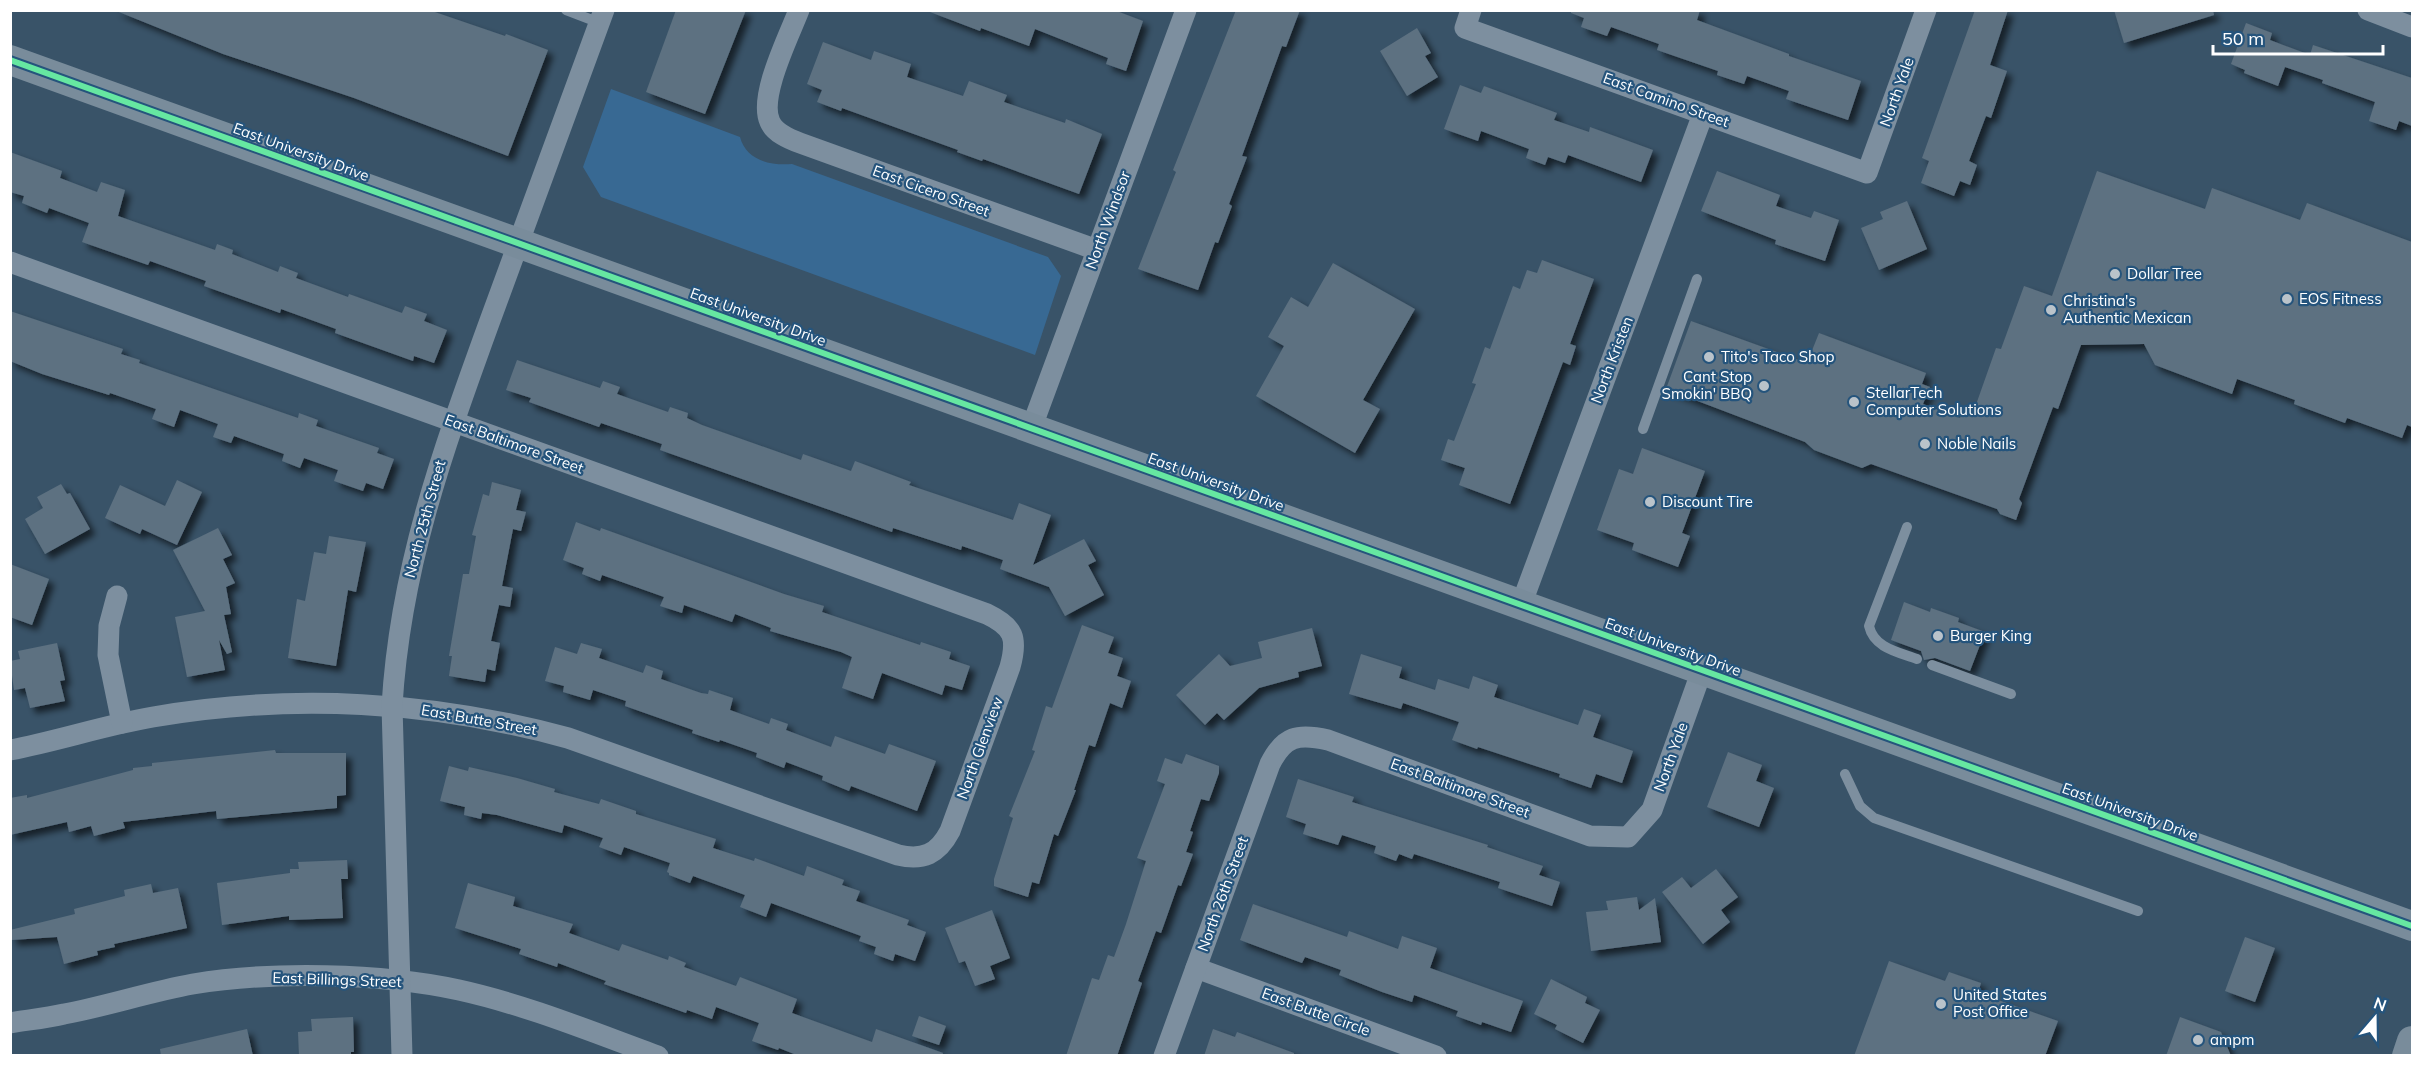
<svg xmlns="http://www.w3.org/2000/svg" width="2423" height="1066" viewBox="0 0 2423 1066" font-family="Mulish,sans-serif">
<style>
.green{fill:#386993}
.building{fill:#5d7181;filter:url(#shadow)}
.lines{fill:none;stroke-linecap:round;stroke-linejoin:round}
.lane{stroke:#7d8f9f;stroke-width:10}
.street{stroke:#7d8f9f;stroke-width:21}
.secondary{stroke:#798c9b;stroke-width:30}
.cycleway-casing{stroke:#25547c;stroke-width:10}
.cycleway{stroke:#66e7a1;stroke-width:6}
.poi-dot{fill:#bac3ca;stroke:#25547c;stroke-width:2}
.labels{text-anchor:middle;stroke-width:4.5;stroke-linejoin:round;paint-order:stroke}
.street-label{font-size:15px;fill:#fff;stroke:#25547c}
.poi-label{font-size:15px;fill:#fff;stroke:#25547c;text-anchor:start}
</style>
<defs>
<filter id="shadow"><feDropShadow dx="5.5" dy="5.5" stdDeviation="3" flood-color="#0009"/></filter>
</defs>
<rect width="100%" height="100%" fill="#395368"/>
<path class="green" d="M611,89l129,48c6,23 30,29 52,27l256,93 13,19 -26,79 -434,-158 -18,-30z"/>
<g class="building">
<path d="M114,10h315l76,26 1,-2 42,16 -40,106 -154,-58 -131,-44z"/>
<path d="M676,10h70l-41,104 -59,-22z"/>
<path d="M930,10h184l29,11 -17,50 -20,-7 2,-6 -73,-29 -6,17 -48,-18 -1,3 -50,-19z"/>
<path d="M1236,10h64l-14,37 -4,-1 -40,110 5,1 -18,47 3,2 -14,37 -3,-1 -17,48 -60,-21 38,-97 -3,-2z"/>
<path d="M1571,10h129l-3,10 92,34v2l72,25 -13,39 -62,-21 3,-8 -42,-15 -3,8 -27,-9 1,-4 -61,-21 2,-6 -48,-17 -4,9 -26,-9 3,-9 -13,-5z"/>
<path d="M1975,10h33l-18,55 17,6 -16,47 -5,-2 -17,45 8,4 -7,20 -10,-4 -6,15 -33,-13 8,-22 -7,-3z"/>
<path d="M2114,10h99l1,5 -90,28z"/>
<path d="M2246,23l26,10 -2,7 40,15 3,-10 99,33v48l-13,-5 -3,9 -27,-9 6,-19 -53,-19 1,-3 -38,-13 -7,19 -34,-13 1,-3 -14,-6z"/>
<path d="M1417,28l14,25 -6,3 13,21 -31,19 -27,-45z"/>
<path d="M823,42l48,18 3,-9 37,13 -4,13 56,19 6,-15 38,14 -3,7 61,21 1,-4 36,15 -23,60 -96,-35 -1,2 -25,-9 1,-2 -116,-42 -1,3 -24,-9 5,-12 -15,-6z"/>
<path d="M1460,85l21,8 3,-7 73,27 -3,7 35,12 1,-5 63,23 -12,32 -73,-27 -3,8 -17,-6 -3,8 -19,-7 3,-9 -48,-18 -3,10 -34,-12z"/>
<path d="M10,152l52,19 -2,7 37,14 4,-10 24,8 -7,26 97,34 2,-6 16,6 -1,4 46,18 2,-6 18,7 -2,5 52,19 1,-3 53,19 3,-7 22,8 -3,7 23,9 -13,33 -20,-7 -1,5 -78,-28 1,-4 -55,-20 -1,4 -76,-27 2,-5 -56,-20 -2,4 -66,-23 7,-19 -40,-15 -2,5 -25,-10 2,-7 -14,-4z"/>
<path d="M1717,171l63,24 -4,11 35,12 3,-7 25,9 -14,41 -50,-17 1,-4 -75,-29z"/>
<path d="M2097,171l108,38 7,-21 88,32 7,-17 105,39v185l-5,-2 -5,13 -55,-20 -2,5 -51,-19 1,-4 -58,-21 -5,15 -77,-29 -11,-21 -63,1 -23,64 -5,-2 -34,92 3,4 -6,17 -16,-6 -3,-5 -126,-45 -9,4 -48,-18 -9,-8 -139,-53 25,-68 116,42 12,-30 107,40 -4,11 8,3 -7,17 37,14 2,-5 10,3 24,-68 5,1 23,-63 28,10z"/>
<path d="M1907,201l20,48 -48,21 -18,-42 22,-9 -3,-7z"/>
<path d="M1542,260l52,19 -24,65 6,2 -6,19 -7,-3 -53,142 -51,-19 6,-17 -24,-8 7,-21 6,2 22,-57 -4,-1 13,-36 5,2 23,-63 7,3 7,-19 10,3z"/>
<path d="M1333,263l82,46 -52,91 17,9 -25,44 -99,-57 28,-50 -16,-9 23,-40 17,10z"/>
<path d="M10,311l113,38 -2,5 19,6 -1,3 159,55 1,-5 19,7 -2,6 63,22 -2,5 17,6 -11,30 -17,-6 -3,8 -29,-10 4,-11 -34,-12 -4,10 -18,-7 2,-7 -50,-18 -3,7 -18,-6 5,-13 -38,-14 -6,17 -22,-8 4,-10 -46,-16 -1,2 -67,-21 -32,-13z"/>
<path d="M517,360l83,28 3,-7 17,6 -3,7 51,18 2,-5 18,6 -1,5 15,7 99,35 2,-6 48,17 4,-10 56,21 -2,3 104,35 6,-17 32,12 -18,50 51,-26 12,22 -8,4 16,30 -39,21 -16,-29 -49,-18 3,-9 -41,-14 -1,4 -68,-22 -1,4 -232,-82 2,-6 -61,-21 -2,4 -70,-25 2,-4 -25,-8z"/>
<path d="M1642,448l63,23 -23,62 8,3 -12,31 -46,-17 2,-7 -37,-13 22,-61 14,5z"/>
<path d="M177,480l25,12 -25,53 -35,-16 -2,5 -35,-16 15,-33 45,21z"/>
<path d="M492,482l29,8 -5,20 10,2 -5,19 -8,-2 -11,57 11,2 -3,19 -11,-2 -8,36 9,2 -5,28 -8,-2 -2,13 -36,-6 3,-20h-3l14,-82h6l7,-38 -4,-1 11,-41 6,2z"/>
<path d="M61,484l6,10 3,-1 20,36 -45,25 -20,-35 18,-11 -6,-11z"/>
<path d="M576,522l24,9 1,-3 183,66 40,12 -2,6 98,33 1,-3 30,10 -2,7 21,7 -8,24 -17,-5 -3,10 -60,-22 -9,26 -31,-11 10,-31 -11,-5 -71,-21 1,-3 -36,-14 -3,8 -48,-17 -2,8 -22,-7 4,-9 -62,-22 -2,6 -18,-7 2,-6 -21,-8z"/>
<path d="M218,528l14,27 -9,4 12,24 -9,4 5,27 -7,1 8,37 -5,2 -8,-14 6,30 -38,7 -12,-60 30,-6 -32,-61z"/>
<path d="M329,536l37,6 -10,50 -8,-2 -12,76 -48,-8 9,-59 8,2 9,-49 12,2z"/>
<path d="M10,564l39,15 -17,46 -22,-8z"/>
<path d="M1904,602l26,10 1,-4 28,10 -1,4 27,10 -15,39 -35,-13 -11,2 -3,-9 -30,-11z"/>
<path d="M1082,625l32,12 -6,16 15,5 -6,18 14,5 -9,27 -12,-5 -15,44 -6,-2 -15,45h2l-18,46 -4,-2 -15,50 -7,-2 -4,15 -34,-11v-7l19,-61 -4,-2 26,-65 -3,-1 14,-44 6,2z"/>
<path d="M1312,628l10,38 -24,6 1,5 -40,11 -35,32 -7,-7 -12,12 -29,-30 43,-41 11,12 32,-8 -4,-16z"/>
<path d="M57,643l8,37 -5,1 5,20 -35,7 -5,-20 -11,2 -4,-29 10,-2 -2,-8z"/>
<path d="M581,643l21,6 -3,9 44,15 3,-8 17,6 -2,8 40,14 7,1 1,-4 24,8 -3,12 39,14 2,-6 17,6 -2,6 45,17 4,-11 50,18 4,-10 47,17 -19,50 -66,-25 -2,5 -27,-11 1,-4 -37,-14 -2,6 -28,-11 1,-4 -37,-13 -1,2 -27,-9 1,-3 -68,-24 1,-5 -33,-11 -3,10 -27,-8 1,-6 -19,-5 10,-34 22,7z"/>
<path d="M1361,654l41,13 -3,11 36,12 3,-11 31,10 4,-13 25,9 -4,12 84,28 6,-16 17,6 -8,22 40,14 -11,32 -26,-9 -5,14 -32,-11 1,-3 -82,-27 -1,2 -25,-9 7,-18 -56,-19 -2,6 -52,-15z"/>
<path d="M275,750l1,3h70v42l-9,1v12l-120,11 -1,-8 -93,11 2,6 -31,8 -3,-10 -22,6 -2,-10 -57,13v-37l17,-3v3l106,-28v-2l19,-2v-3z"/>
<path d="M1728,752l34,13 -6,16 18,7 -15,39 -52,-20z"/>
<path d="M1186,754l33,12v7l-10,28 -8,-2 -11,32 3,1 -7,20 7,2 -12,32 -3,-1 -17,48 -5,-2 -18,50 4,2 -25,73h-51l26,-78 7,2 9,-25 6,2 12,-33 20,-63 -9,-3 28,-74 -8,-3 8,-23 17,6z"/>
<path d="M449,766l19,5 1,-4 48,11 38,11 -1,3 45,12 2,-5 35,12v3l80,25 -3,9 41,13 1,-3 49,18 3,-10 37,14 -2,5 18,6 -4,10 53,19 -2,5 19,7 -11,29 -20,-7 -2,7 -19,-7 2,-7 -17,-6 2,-5 -90,-33 -5,14 -26,-10 5,-12 -52,-19 -3,7 -21,-8v-2l-2,-1 3,-9 -46,-16 -3,8 -22,-8 4,-9 -39,-13 -2,8 -65,-18 -15,-2 -1,6 -17,-4 1,-8 -25,-6z"/>
<path d="M1298,779l56,18 -2,5 136,43 -1,2 56,19 -4,9 21,7 -8,24 -54,-18 2,-6 -86,-28 -2,5 -13,-5 -3,7 -22,-8 2,-7 -34,-11 -4,10 -35,-11 3,-10 -20,-7z"/>
<path d="M347,860l1,19h-7l2,39 -54,2v-4l-67,9 -5,-42 73,-10v-4h9l-1,-7z"/>
<path d="M1716,869l22,28 -17,13 9,12 -27,22 -41,-52 20,-15 9,11z"/>
<path d="M468,883l47,14 -2,9 60,18 -4,9 50,18 3,-7 46,16 1,-4 17,7 -2,4 52,19 4,-9 57,22 -5,14 80,29 4,-13 67,24 -1,3h-143l-20,-8 -1,2 -26,-9 7,-18 -43,-16 -4,12 -25,-9 -1,3 -82,-29 2,-3 -48,-18 -1,4 -38,-13 2,-5 -66,-21z"/>
<path d="M151,884l2,9 25,-5 9,40 -73,16 1,3 -18,4 1,4 -34,9 -7,-27 -45,3 -2,-10 65,-16 -1,-5 51,-13 -1,-6z"/>
<path d="M1637,897l2,13 16,-12 6,44 -70,9 -5,-39 22,-2 -2,-9z"/>
<path d="M1253,904l94,33 2,-6 49,18 4,-13 35,12 -7,20 93,33 -12,31 -29,-10 -1,3 -25,-9 2,-5 -44,-16 -2,7 -30,-10 -43,-17 2,-5 -36,-13 -3,6 -62,-23z"/>
<path d="M992,910l18,48 -20,8 5,13 -20,7 -10,-25 -6,2 -14,-35z"/>
<path d="M2245,937l30,11 -20,54 -30,-11z"/>
<path d="M1889,961l56,20 4,-9 32,11 -3,10 80,28 -13,35h-191z"/>
<path d="M1551,979l36,18 -2,6 15,7 -17,33 -28,-14 2,-4 -23,-11z"/>
<path d="M919,1016l27,10 -7,19 -27,-9z"/>
<path d="M353,1017l1,35h-3v4h-52l-1,-24 14,-1 -1,-12z"/>
<path d="M2180,1017l41,15 10,24h-65z"/>
<path d="M247,1029l6,27h-92l-1,-7z"/>
<path d="M1213,1029l22,8 2,-5 57,21v3h-90z"/>
</g>
<g class="lines">
<g class="lane">
<path d="M566,10l34,13"/>
<path d="M1643,429l54,-150"/>
<path d="M1907,527l-38,99c5,22 29,26 48,33"/>
<path d="M1932,665l79,29"/>
<path d="M1845,774l15,32 14,12 264,93"/>
</g>
<g class="street">
<path d="M799,10c-10,26 -41,87 -29,112 5,11 19,17 30,21l297,107"/>
<path d="M1471,10l-6,18 402,145 59,-163"/>
<path d="M2368,10l44,17"/>
<path d="M10,262l977,352c27,13 31,24 23,53l-60,164c-12,23 -27,30 -52,24l-330,-117c-135,-37 -277,-45 -415,-21 -48,8 -95,24 -143,33"/>
<path d="M1031,429l155,-419"/>
<path d="M117,596l-8,30 -1,29 14,68"/>
<path d="M1521,605l182,-491"/>
<path d="M1196,968l240,88"/>
<path d="M10,1023c18,-3 37,-5 54,-9 43,-8 85,-22 129,-30 78,-13 188,-11 266,6 68,15 133,42 199,66"/>
<path d="M402,1056l-10,-350c8,-137 50,-253 96,-380 38,-106 77,-211 116,-316"/>
<path d="M1164,1056l106,-292c14,-28 28,-31 58,-24l262,96 38,1 24,-27 50,-140"/>
</g>
<g class="secondary">
<path d="M10,60l2402,866"/>
<path d="M2407,1056l5,-15"/>
</g>
<defs>
<path id="cycleway" d="M10,60l2402,866"/>
</defs>
<use href="#cycleway" class="cycleway-casing"/>
<use href="#cycleway" class="cycleway"/>
</g>
<g class="poi-dot">
<circle cx="2115" cy="274" r="6"/>
<circle cx="2287" cy="299" r="6"/>
<circle cx="2051" cy="310" r="6"/>
<circle cx="1709" cy="357" r="6"/>
<circle cx="1764" cy="386" r="6"/>
<circle cx="1854" cy="402" r="6"/>
<circle cx="1925" cy="444" r="6"/>
<circle cx="1650" cy="502" r="6"/>
<circle cx="1938" cy="636" r="6"/>
<circle cx="1941" cy="1004" r="6"/>
<circle cx="2198" cy="1040" r="6"/>
</g>
<g class="labels">
<g class="street-label">
<text transform="translate(1897 92) rotate(-70)" y="5">North Yale</text>
<text transform="translate(1666 100) rotate(20)" y="5">East Camino Street</text>
<text transform="translate(301 152) rotate(20)" y="5">East University Drive</text>
<text transform="translate(931 191) rotate(20)" y="5">East Cicero Street</text>
<text transform="translate(1108 220) rotate(-70)" y="5">North Windsor</text>
<text transform="translate(758 317) rotate(20)" y="5">East University Drive</text>
<text transform="translate(1612 360) rotate(-69)" y="5">North Kristen</text>
<text transform="translate(514 444) rotate(20)" y="5">East Baltimore Street</text>
<text transform="translate(1216 482) rotate(20)" y="5">East University Drive</text>
<text transform="translate(425 519) rotate(-75)" y="5">North 25th Street</text>
<text transform="translate(1673 647) rotate(20)" y="5">East University Drive</text>
<text transform="translate(479 720) rotate(10)" y="5">East Butte Street</text>
<text transform="translate(980 748) rotate(-70)" y="5">North Glenview</text>
<text transform="translate(1671 757) rotate(-70)" y="5">North Yale</text>
<text transform="translate(1460 788) rotate(20)" y="5">East Baltimore Street</text>
<text transform="translate(2130 812) rotate(20)" y="5">East University Drive</text>
<text transform="translate(1223 894) rotate(-70)" y="5">North 26th Street</text>
<text transform="translate(337 980) rotate(2)" y="5">East Billings Street</text>
<text transform="translate(1316 1012) rotate(20)" y="5">East Butte Circle</text>
</g>
<g class="poi-label">
<text x="2127" y="279">Dollar Tree</text>
<text x="2299" y="304">EOS Fitness</text>
<text x="2063" y="306">Christina's<tspan x="2063" dy="17">Authentic Mexican</tspan></text>
<text x="1721" y="362">Tito's Taco Shop</text>
<text x="1752" y="382" text-anchor="end">Cant Stop<tspan x="1752" dy="17">Smokin' BBQ</tspan></text>
<text x="1866" y="398">StellarTech<tspan x="1866" dy="17">Computer Solutions</tspan></text>
<text x="1937" y="449">Noble Nails</text>
<text x="1662" y="507">Discount Tire</text>
<text x="1950" y="641">Burger King</text>
<text x="1953" y="1000">United States<tspan x="1953" dy="17">Post Office</tspan></text>
<text x="2210" y="1045">ampm</text>
</g>
</g>
<rect width="2423" height="1066" fill="none" stroke="#ffffff" stroke-width="24"/>
<g transform="translate(2375 1018) rotate(20)" stroke="#25547c" stroke-width="4.5" paint-order="stroke">
<path d="M0-4.5L10 22L0 15L-10 22Z" fill="#ffffff"/>
<text y="-9" font-size="16" font-weight="bold" text-anchor="middle" fill="#ffffff">N</text>
</g>
<path d="M2213 45v9h170v-9" fill="none" stroke="#ffffff" stroke-width="3"/>
<text x="2222" y="45" font-size="18" fill="#ffffff" stroke="#25547c" stroke-width="4.5" paint-order="stroke">50 m</text>
</svg>
